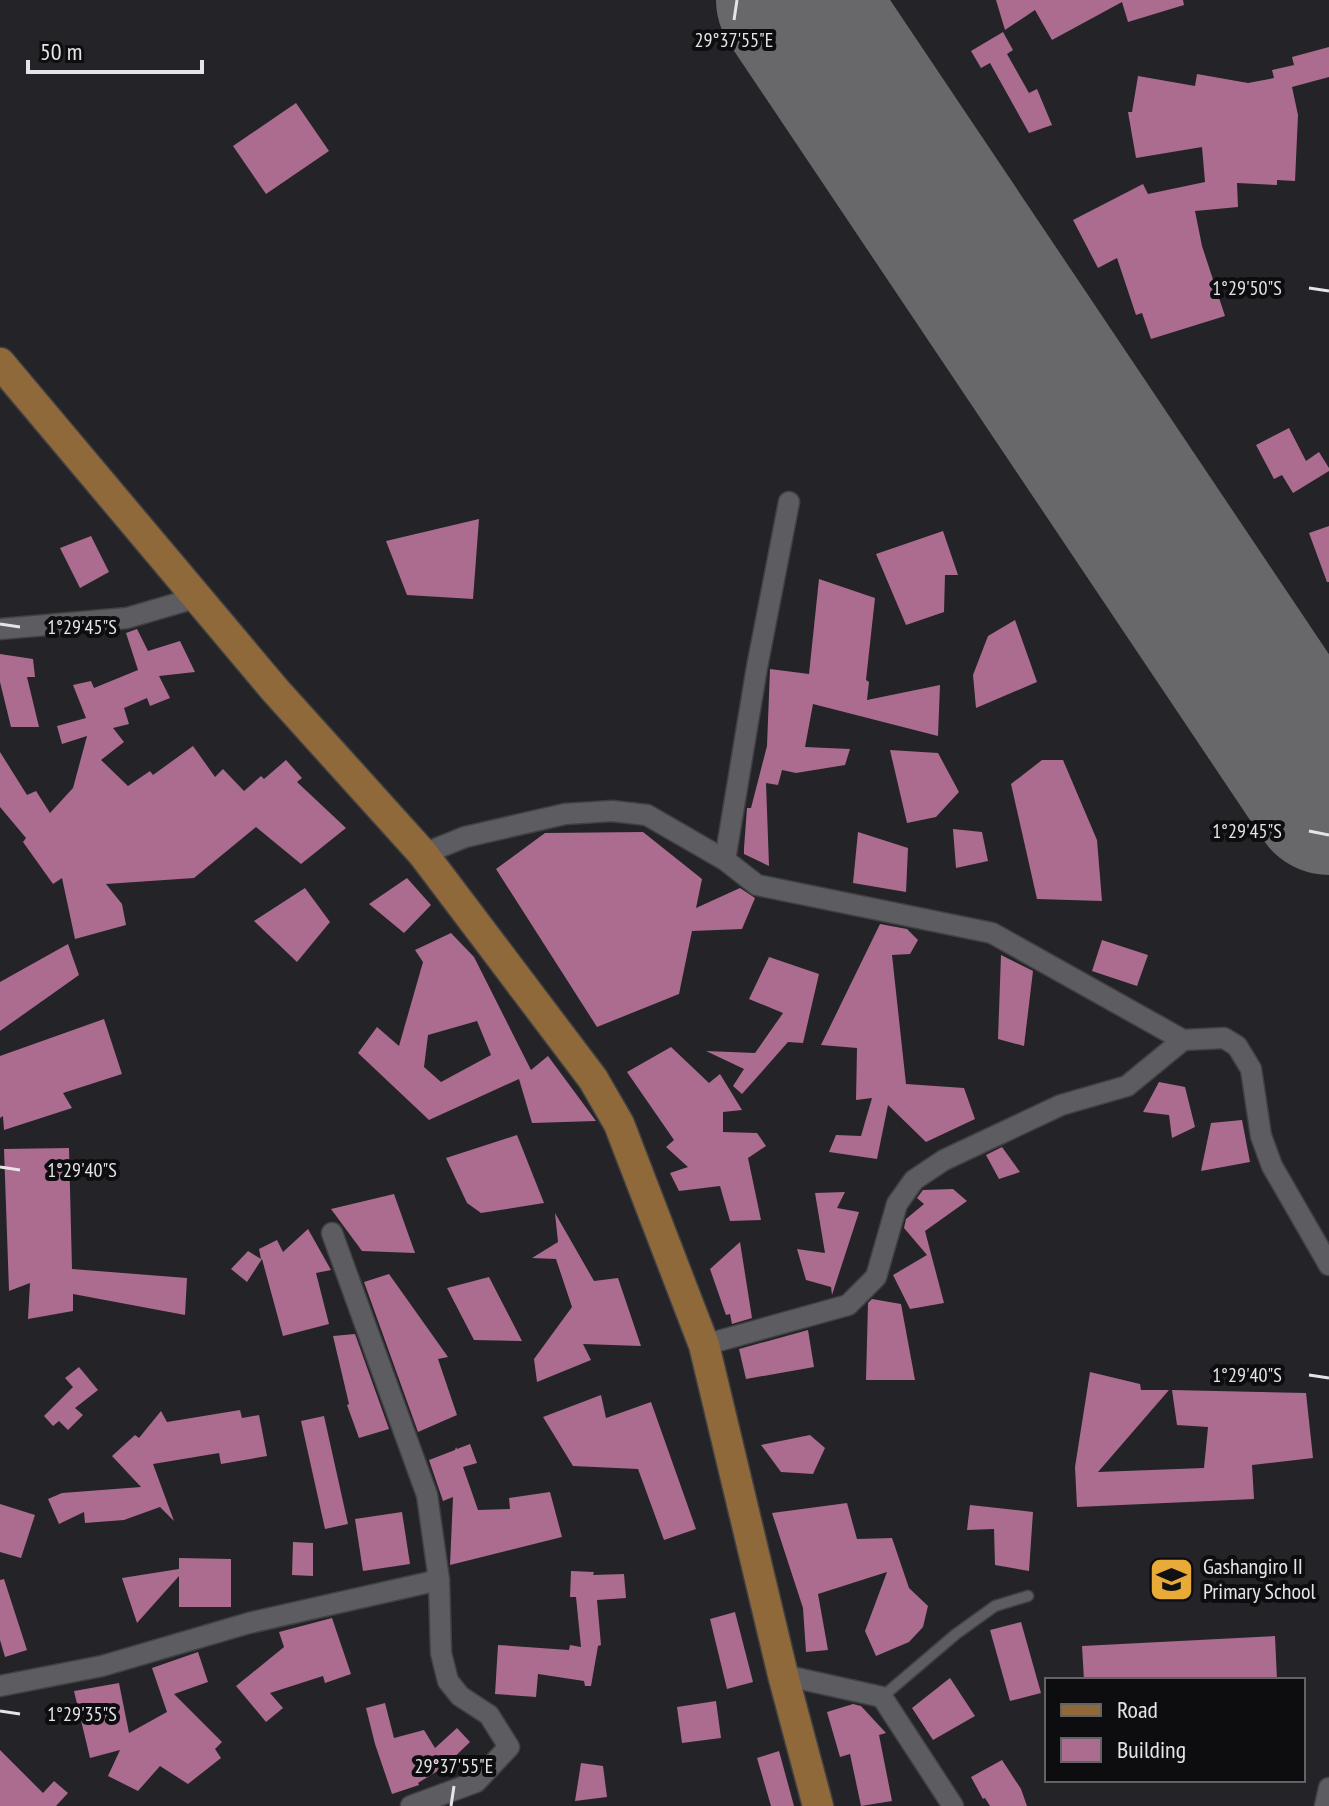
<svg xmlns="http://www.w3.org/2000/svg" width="1329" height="1806" viewBox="0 0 1329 1806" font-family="'PT Sans Narrow',sans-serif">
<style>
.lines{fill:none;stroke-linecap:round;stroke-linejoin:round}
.runway{stroke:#68676a;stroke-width:158}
.building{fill:#ab6c90;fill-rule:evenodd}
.service-casing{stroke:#414144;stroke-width:13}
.minor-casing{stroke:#414144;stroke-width:23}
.primary-casing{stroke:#414144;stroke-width:33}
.service{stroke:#5d5d61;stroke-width:10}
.minor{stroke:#5d5d61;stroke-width:20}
.primary{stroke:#90693a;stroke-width:30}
.ticks{fill:none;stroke:#e5e4e7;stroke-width:3}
.labels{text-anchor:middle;stroke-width:8;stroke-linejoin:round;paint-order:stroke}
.poi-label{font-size:22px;fill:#e5e4e7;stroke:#0d0d0f;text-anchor:start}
.ticks-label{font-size:20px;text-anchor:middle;fill:#e5e4e7;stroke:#0d0d0f;stroke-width:8;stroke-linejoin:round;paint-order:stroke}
</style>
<rect width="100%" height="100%" fill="#242327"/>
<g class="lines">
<path class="runway" d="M795,0l534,796"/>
</g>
<g class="building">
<path d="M996,0h187l1,5 -56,17 -6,-20 -70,38 -17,-30 -30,20z"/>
<path d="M1003,32l10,18 -6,4 22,39 8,-4 15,36 -23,8 -39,-70 -9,5 -10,-17z"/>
<path d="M1329,47v30l-37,10 6,28 -3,66 -18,-1v5l-40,-2 1,24 -43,4 7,35 23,70 -74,23 -9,-26 -6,2 -19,-57 -19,10 -25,-48 70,-36 5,10 57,-12 -3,-35 -66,11 -8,-46h4l6,-36 57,10 2,-12 51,9 26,-5 -2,-8 22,-5 -2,-8z"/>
<path d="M296,103l33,48 -63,43 -33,-48z"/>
<path d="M1289,428l17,33 13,-9 10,16v3l-36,22 -11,-18 -8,4 -18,-34z"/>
<path d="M479,519l-6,80 -66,-4 -21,-54z"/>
<path d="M1329,526v56h-2l-18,-49z"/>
<path d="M943,531l15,44h-13l-1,37 -38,13 -30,-71z"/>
<path d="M91,536l18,36 -29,16 -20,-40z"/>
<path d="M819,579l56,19 -9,82 3,2 -2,18 73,-15 -2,51 -125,-32 -8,43 45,2 -5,16 -49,8 -14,-3 -4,15 -12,-2 3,83 -25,-12v-6l3,-40h4l16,-62 3,-77 39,5z"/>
<path d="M1015,620l22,62 -61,26 -3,-33 15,-39z"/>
<path d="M137,629l11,22 32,-10 15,31 -36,4 11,22 -20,8 -3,-8 -23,10 5,16 -16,4 11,14 -23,18 27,26 22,-15 3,4 40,-29 22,31 8,-8 21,22 17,-15 3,3 22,-19 16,18 -5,4 49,46 -45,36 -45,-37 -62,51 -88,6 16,20 4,21 -51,14 -13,-61 -9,6 -30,-42 3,-4 -26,-31v-55l27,43 9,-4 14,22 23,-25 14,-52 -25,8 -5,-18 29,-8 -13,-33 18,-4 3,7 44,-18 -12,-37z"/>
<path d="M0,654l33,5 2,18h-8l12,50h-28l-11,-45z"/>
<path d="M890,750l48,3 21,39 -23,25 -29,6z"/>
<path d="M1042,760h21l34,80 5,61 -65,-2 -26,-115z"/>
<path d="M953,829l29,3 6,29 -32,7z"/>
<path d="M643,832l59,47 -6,29 44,-20 15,10 -13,31 -50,2 -13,63 -82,33 -101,-158 49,-36z"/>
<path d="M858,832l50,16 -2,44 -53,-9z"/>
<path d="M407,878l24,27 -27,28 -35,-29z"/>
<path d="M305,888l25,34 -33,40 -43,-41z"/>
<path d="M880,924l27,5 11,11 -8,14 -18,1 14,129 58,4 11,31 -49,23 -38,-37 -11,54 -48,-7 7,-17 25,1 11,-38 -16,2 1,-52 -36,-3z"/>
<path d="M451,933l23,24 57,113 17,-14 48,65 -64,2 -13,-44 -90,41 -71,-67 19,-26 22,19 24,-84 -8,-12zM477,1021l14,34 -50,27 -17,-15 4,-32z"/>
<path d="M1102,940l46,15 -11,31 -45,-15z"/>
<path d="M68,944l11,31 -79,56v-49z"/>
<path d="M1001,955l32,16 -9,75 -26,-7z"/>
<path d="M769,957l50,17 -16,69 -15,-1 -46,52 -9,-8 11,-17 -38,-18 49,2 28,-40 -34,-14z"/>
<path d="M104,1019l18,55 -59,19 9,15 -68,22 -1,-14 -3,2v-62z"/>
<path d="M671,1047l38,36 11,-9 22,36 -19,2v20l34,1 9,13 -18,12 13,62 -31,1 -10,-35 -41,5 -9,-18 18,-6 -22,-20 8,-7 -47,-68z"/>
<path d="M1159,1082l26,5 10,40 -23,11 -3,-23 -26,-3z"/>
<path d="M1242,1120l8,42 -49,9 10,-48z"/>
<path d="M517,1135l27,68 -63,10 -14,-10 -21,-45z"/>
<path d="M1002,1147l18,25 -21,7 -13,-24z"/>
<path d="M69,1148l3,121 115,9 -2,37 -112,-21v17l-45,8 2,-36 -21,8 -5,-142z"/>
<path d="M953,1189l14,12 -42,30 19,72 -34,6 -17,-34 34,-20 -23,-27 2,-9 18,-15 -7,-6 6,-8z"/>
<path d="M845,1192l-8,16 22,4 -27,83 -1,-8 -25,-7 -9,-31 28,4 -10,-60z"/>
<path d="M394,1194l21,59 -53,-2 -31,-42z"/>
<path d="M555,1213l39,68 24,-3 23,68 -58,-2 8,16 -54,22 -3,-23 38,-52 -16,-48 -24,-1 26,-16z"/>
<path d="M308,1229l23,41 -15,3 13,51 -46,12 -21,-77 -15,23 -16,-13 17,-18 13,8 -2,-10 18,-9 6,12z"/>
<path d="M740,1242l12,76 -20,6 -2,-10 -4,1 -16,-46z"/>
<path d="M389,1274l59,83 -10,2 19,56 -39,17 -54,-150z"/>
<path d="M489,1277l33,64 -48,-1 -27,-52z"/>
<path d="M872,1299l29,5 14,76h-49l2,-77z"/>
<path d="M808,1330l6,37 -68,12 -7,-30z"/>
<path d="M355,1334l34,95 -30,9 -12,-33 2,-1 -16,-68z"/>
<path d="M79,1367l19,23 -23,18 8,7 -15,15 -9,-9 -6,5 -9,-10 29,-29 -8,-9z"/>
<path d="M1090,1372l50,12 1,6h28l-71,82 106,-4 4,-41 -31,-2 -5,-35 134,3 7,65 -61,7 2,34 -177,8 -2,-40z"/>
<path d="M601,1395l5,23 45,-16 45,127 -32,11 -26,-71 -65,-3 -30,-49z"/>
<path d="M240,1410l2,8 17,-3 8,41 -46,8 -2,-11 -66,11 21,57 -14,-14 -36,13 -39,3 -1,-11 -25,12 -11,-25 14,-6 79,-6 -29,-31 23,-21 4,3 22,-27 6,11z"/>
<path d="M324,1416l24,108 -23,5 -24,-108z"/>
<path d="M810,1435l15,13 -12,26 -32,-2 -20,-27z"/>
<path d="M470,1444l7,19 -14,4 15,43 32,-1 -1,-11 41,-6 12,45 -112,28 3,-68 -10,4 -14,-41 26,-10 1,-3 1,2z"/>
<path d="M847,1503l10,36 35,-1 17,50 19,18 -5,21 -14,15 -33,14 -11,-25 22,-59 -69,22 10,56 -22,2 -3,-44 -31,-95z"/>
<path d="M0,1504l35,11 -14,43 -21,-6z"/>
<path d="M970,1505l63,7 -4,59 -34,-6 -1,-36 -27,1z"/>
<path d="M402,1512l8,52 -47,7 -8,-52z"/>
<path d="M293,1542l20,1v33l-21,-1z"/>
<path d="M179,1558l52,1v48h-52v-31l-42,47 -15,-45 57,-9z"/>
<path d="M571,1571l23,1 -1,3 31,-1 2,24 -29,2 4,45 -3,1 -7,40h-6l-1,-5 -46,-7 -2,23 -41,-3 3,-49 71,5 1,-5 11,2 -5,-50h-6z"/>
<path d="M4,1579l23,71 -22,7 -5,-17v-60z"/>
<path d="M735,1612l18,70 -26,7 -17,-70z"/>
<path d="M332,1618l19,56 -26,9 -2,-7 -53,17 13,15 -17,14 -30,-36 48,-39 -5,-15z"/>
<path d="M1021,1622l20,71 -31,8 -20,-71z"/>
<path d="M1275,1636l2,44h-193l-2,-34z"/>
<path d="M198,1652l10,30 -34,12 48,48 -7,7 6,9 -33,26 -28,-18 -22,25 -30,-15 12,-26 -30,8 -16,-67 45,-8 10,50 38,-21 -15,-44z"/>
<path d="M950,1678l25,38 -42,24 -21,-32z"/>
<path d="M716,1701l5,37 -39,5 -5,-36z"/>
<path d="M385,1703l9,35 30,-8 11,18 22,-20 13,14 -26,25 -26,16 1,2 -27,9 -17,-50 -9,-36z"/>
<path d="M853,1704l8,2 25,27 -7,2 13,66 -31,5 -11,-52 -10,3 -13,-45z"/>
<path d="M0,1750l43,43 11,-12 14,12 -12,13h-56z"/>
<path d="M779,1751l15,55h-23l-14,-48z"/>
<path d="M1002,1760l19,29 6,17h-37l-5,-8 -2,1 -12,-22z"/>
<path d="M581,1763l22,3 4,31 -32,4z"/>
</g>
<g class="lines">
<defs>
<path id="service" d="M882,1697l74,-63 39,-28 33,-10"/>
<g id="minor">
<path d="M0,629l127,-11 72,-21"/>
<path d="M423,854l42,-17 100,-23 47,-3 35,4 78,45 32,25 235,48 191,107 41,-2 13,8 14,23 10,67 11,30 57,99"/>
<path d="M725,860l32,-193 32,-165"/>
<path d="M332,1233l95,262 12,85 2,73 7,28 12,15 29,19 20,32 -33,35 -65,24"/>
<path d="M704,1345l144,-40 28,-28 21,-73 17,-24 30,-20 117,-55 66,-19 56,-46"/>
<path d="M783,1675l99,22 71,109"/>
<path d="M0,1686l102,-20 147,-43 190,-43"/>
<path d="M1325,1806l4,-18"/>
</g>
<path id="primary" d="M0,363l275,327 148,164 170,225 26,45 85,221 79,330 35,131"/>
</defs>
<use href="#service" class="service-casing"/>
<use href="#minor" class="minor-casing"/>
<use href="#primary" class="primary-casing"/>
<use href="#service" class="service"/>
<use href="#minor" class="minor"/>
<use href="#primary" class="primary"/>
</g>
<path class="ticks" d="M734,20l3,-20M1309,288l20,3M0,624l20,3M1309,831l20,4M0,1167l20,3M1309,1375l20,3M0,1711l20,3M451,1806l3,-20"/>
<defs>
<symbol id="school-square" viewBox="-11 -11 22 22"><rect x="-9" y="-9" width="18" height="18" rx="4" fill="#e8ab37" stroke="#0d0d0f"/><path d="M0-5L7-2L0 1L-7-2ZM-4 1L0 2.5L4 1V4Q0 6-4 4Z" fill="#111"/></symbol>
</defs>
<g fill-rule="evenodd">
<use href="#school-square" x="1146" y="1554" width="51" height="51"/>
</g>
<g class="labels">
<g class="poi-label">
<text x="1203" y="1574">Gashangiro II<tspan x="1203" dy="25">Primary School</tspan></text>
</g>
</g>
<g class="ticks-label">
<text x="734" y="47">29°37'55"E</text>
<text x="1247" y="295">1°29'50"S</text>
<text x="82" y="634">1°29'45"S</text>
<text x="1247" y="838">1°29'45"S</text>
<text x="82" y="1177">1°29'40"S</text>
<text x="1247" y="1382">1°29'40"S</text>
<text x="82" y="1721">1°29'35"S</text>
<text x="454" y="1773">29°37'55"E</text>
</g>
<rect x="1045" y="1678" width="260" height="104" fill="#0d0d0f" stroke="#636365" stroke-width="2"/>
<rect x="1061" y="1704" width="40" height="12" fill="#90693a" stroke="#636365" stroke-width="2"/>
<text x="1117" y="1718" font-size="24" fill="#e5e4e7">Road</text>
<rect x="1061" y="1738" width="40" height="24" fill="#ab6c90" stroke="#636365" stroke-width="2"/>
<text x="1117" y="1758" font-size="24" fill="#e5e4e7">Building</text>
<path d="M28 60v12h174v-12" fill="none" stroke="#e5e4e7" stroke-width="4"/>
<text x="40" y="60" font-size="24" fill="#e5e4e7" stroke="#0d0d0f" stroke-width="6" paint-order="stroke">50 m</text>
</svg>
